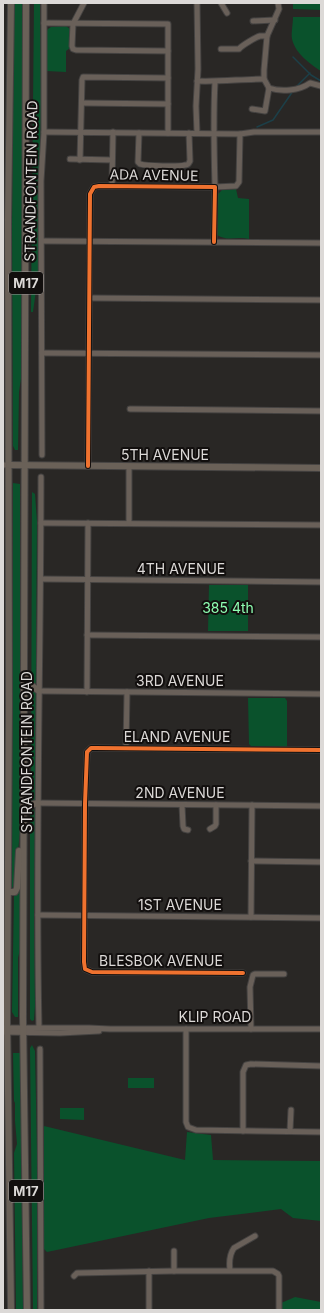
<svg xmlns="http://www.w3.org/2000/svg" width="324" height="1313" viewBox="0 0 324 1313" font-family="Inter,sans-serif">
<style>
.green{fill:#0a522c}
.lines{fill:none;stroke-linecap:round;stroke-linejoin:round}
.stream{stroke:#1c3f48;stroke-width:1.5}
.minor-casing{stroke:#454342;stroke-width:7}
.major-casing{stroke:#454342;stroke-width:8}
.minor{stroke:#696059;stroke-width:5}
.major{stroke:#6a6158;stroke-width:6}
.cycleway-casing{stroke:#120f0e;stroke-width:6}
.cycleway{stroke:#ef722f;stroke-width:4}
.labels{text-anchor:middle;stroke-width:4;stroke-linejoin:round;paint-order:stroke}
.shield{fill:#120f0e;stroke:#9f9c9b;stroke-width:1}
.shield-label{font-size:13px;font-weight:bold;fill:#dcd9d7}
.street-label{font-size:14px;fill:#dcd9d7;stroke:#120f0e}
.park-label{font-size:14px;fill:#8efeb2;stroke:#120f0e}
</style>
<rect width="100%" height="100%" fill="#292725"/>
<g class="green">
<path d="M14,3h10l-2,369 -3,20 -1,58h-3l-2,-4 -1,-221z"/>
<path d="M34,3h6l1,101 -3,171 -5,37h-2z"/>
<path d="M293,3h28v7l-28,-1z"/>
<path d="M293,17h28v54c-11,-7 -26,-18 -29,-32 -1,-6 1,-15 1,-22z"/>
<path d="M66,26l4,3v19l-4,3v21l-20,-1v-39l2,-3 3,-2z"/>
<path d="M236,189l2,9 11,1v40c-12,-3 -21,3 -32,-4v-40l5,-5z"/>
<path d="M13,483l7,1v346l-5,55 -3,3z"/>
<path d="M32,492l3,2 2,27 -2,279 -4,1z"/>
<path d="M209,585h39v46h-40z"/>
<path d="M248,698h37l2,3v46h-35l-3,-3z"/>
<path d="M33,809l2,3 -1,104 1,90 -1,14 -2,1 -2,-2v-209z"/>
<path d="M21,887l-1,62 -2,9v59h-3l-3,-5 2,-116 3,-2z"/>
<path d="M32,1045l3,6 2,100v159h-4l-3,-262z"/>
<path d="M13,1053h7l3,257h-7l-2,-157 3,-9 -2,-23v-18l-1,-2z"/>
<rect x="128" y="1078" width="26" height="10"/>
<path d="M60,1108h24v12l-24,-1z"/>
<path d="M44,1126l141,34 2,-28 24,3 2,25 108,1v60l-28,-3 -12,-9 -72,9 -162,34 -3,-3z"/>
<path d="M295,1297l26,5v8h-40v-7z"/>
</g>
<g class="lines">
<g class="stream">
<path d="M293,57l18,18 10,6"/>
<path d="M296,87l14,-14"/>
<path d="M257,127l16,-7 20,-29"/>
</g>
<defs>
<g id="minor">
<path d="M84,3l-11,21 -1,22 1,3 3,1 92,1"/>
<path d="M197,3l1,66 -2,37 1,27"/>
<path d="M221,3l6,10"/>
<path d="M278,3l1,6 -12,27 -3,34v9l5,9c12,4 30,3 41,-5l11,3"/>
<path d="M253,21l22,-1"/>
<path d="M44,23l124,1v109"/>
<path d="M221,49h18c2,-3 17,-12 21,-13 2,0 5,0 7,0"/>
<path d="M197,81c23,1 45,-2 67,-2"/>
<path d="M215,82c-2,35 -1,70 0,105l21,-1 3,-4 1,-48"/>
<path d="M82,103l86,1"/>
<path d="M252,109l13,2 4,-23"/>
<path d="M44,132l196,2 14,-2h67"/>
<path d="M139,133l-1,29 2,2c7,2 38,3 45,1 4,0 3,-1 5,-4l-1,-28"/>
<path d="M70,159l42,1"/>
<path d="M80,160l2,-80 1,-3 85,1"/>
<path d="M112,186l1,-54"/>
<path d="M42,241l279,2"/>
<path d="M90,298l231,2"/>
<path d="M42,353l279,2"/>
<path d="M130,409l191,2"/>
<path d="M42,455l-1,-274 3,-49v-129"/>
<path d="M3,465h6"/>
<path d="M88,466l2,-272 4,-7 5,-1 116,1 -1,55"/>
<path d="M41,523l280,2"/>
<path d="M129,523v-56"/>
<path d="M41,579l280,3"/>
<path d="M87,635l234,2"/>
<path d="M39,691l282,3"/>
<path d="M87,692l1,-169"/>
<path d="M126,748l1,-56"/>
<path d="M38,803l283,3"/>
<path d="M182,805l1,21 1,3 4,1"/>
<path d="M210,829l5,-3 1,-2v-19"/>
<path d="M251,861l70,1"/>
<path d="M38,915l283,3"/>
<path d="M251,917l1,-112"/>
<path d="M243,973l-151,-1 -7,-3 -1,-7 1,-158 2,-52 4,-4h4l226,2"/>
<path d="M39,1027c-4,-183 2,-367 2,-550"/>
<path d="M3,1028h86l21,1h211"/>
<path d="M186,1029v93l2,5 8,3 125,2"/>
<path d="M251,1029l-1,-42 3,-12 2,-1h29"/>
<path d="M3,1032l57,1 39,-2"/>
<path d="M40,1049l1,261"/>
<path d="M243,1131v-59l3,-7 5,-1 70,2"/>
<path d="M290,1131l1,-21"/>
<path d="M174,1251v20"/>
<path d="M230,1270c-1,-8 -1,-15 4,-22l21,-12"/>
<path d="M149,1271v39"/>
<path d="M74,1276l3,-3 97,-2h99l5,3 1,2v34"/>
</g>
<g id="major">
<path d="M11,3l-3,216 1,487 -2,312 4,292"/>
<path d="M26,3l-3,1015 4,292"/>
<path d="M9,465l312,3"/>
<path d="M26,676l2,7 11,8"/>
<path d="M23,812l7,-7 8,-2"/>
<path d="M9,892h6l2,-4 2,-37"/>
</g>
</defs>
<use href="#minor" class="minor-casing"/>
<use href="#major" class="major-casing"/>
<use href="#minor" class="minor"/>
<use href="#major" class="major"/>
<defs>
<g id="cycleway">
<path d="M88,466l2,-272 4,-7 5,-1 116,1 -1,55"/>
<path d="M243,973l-151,-1 -7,-3 -1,-7 1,-158 2,-52 4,-4h4l226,2"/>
</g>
</defs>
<use href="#cycleway" class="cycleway-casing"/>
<use href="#cycleway" class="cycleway"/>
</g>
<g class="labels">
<g class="shield">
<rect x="9" y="272" width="34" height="22" rx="3"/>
<rect x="9" y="1180" width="34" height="22" rx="3"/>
</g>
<g class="shield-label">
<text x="26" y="288">M17</text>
<text x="26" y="1196">M17</text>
</g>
<g class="street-label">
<text transform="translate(154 175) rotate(1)" y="5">ADA AVENUE</text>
<text transform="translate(31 181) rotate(-89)" y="5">STRANDFONTEIN ROAD</text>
<text x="165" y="460">5TH AVENUE</text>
<text x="181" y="574">4TH AVENUE</text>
<text x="180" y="686">3RD AVENUE</text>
<text x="177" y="742">ELAND AVENUE</text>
<text transform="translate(27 752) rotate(-90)" y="5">STRANDFONTEIN ROAD</text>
<text x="180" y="798">2ND AVENUE</text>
<text x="180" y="910">1ST AVENUE</text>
<text x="161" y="966">BLESBOK AVENUE</text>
<text x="215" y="1022">KLIP ROAD</text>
</g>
<g class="park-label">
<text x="228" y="613">385 4th</text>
</g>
</g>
<rect width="324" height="1313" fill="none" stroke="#dcd9d7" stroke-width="8"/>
</svg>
